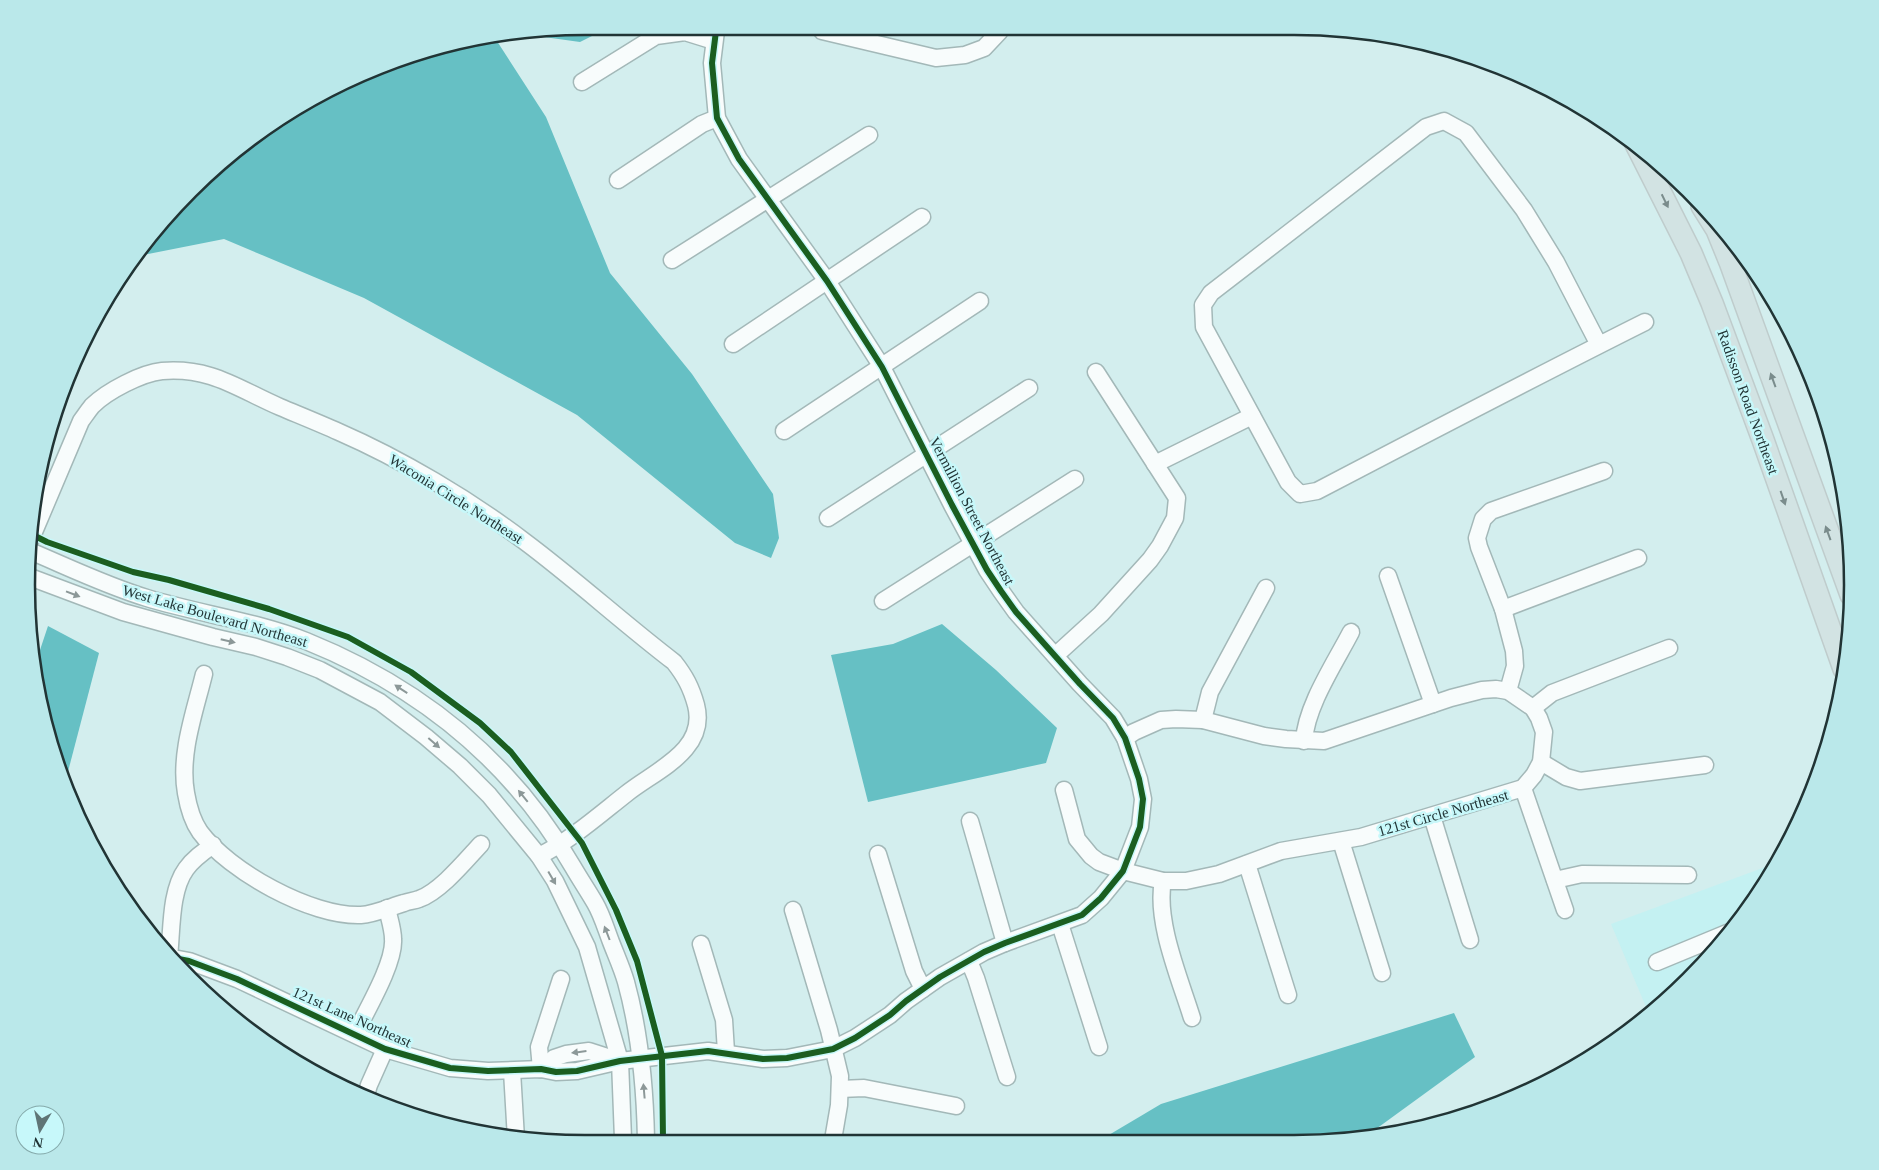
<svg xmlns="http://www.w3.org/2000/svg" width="1879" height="1170" viewBox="0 0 1879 1170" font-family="Georgia,serif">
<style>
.built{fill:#c4f1f2}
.water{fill:#66c0c4}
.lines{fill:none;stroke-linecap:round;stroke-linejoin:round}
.minor-casing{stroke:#a3b8b8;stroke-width:19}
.major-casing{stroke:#bfcccc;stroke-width:24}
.minor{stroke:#f8fcfc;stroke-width:16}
.major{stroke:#d2e3e3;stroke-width:21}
.cycleway-casing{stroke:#c7f8fa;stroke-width:9}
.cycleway{stroke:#1b5e20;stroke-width:6}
.oneway{fill:#7a8c8c}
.oneway2{fill:#8c9898}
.labels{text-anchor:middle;stroke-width:5;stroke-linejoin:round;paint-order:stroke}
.street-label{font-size:15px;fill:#213435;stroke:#c7f8fa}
.rim{fill:none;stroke:#213435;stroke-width:2.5}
</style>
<rect width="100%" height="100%" fill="#d3eeee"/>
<path class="built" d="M1776,863l-39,62 -75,80 -13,9 -38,-90z"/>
<g class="water">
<path d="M535,31h67l-22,11 -36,-5z"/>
<path d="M493,35l53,82 64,156 82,101 81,120 6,44 -8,20 -36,-15 -158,-128 -213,-117 -140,-59 -91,18 9,-12 74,-80 58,-44 132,-65z"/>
<path d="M942,624l54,46 61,58 -11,35 -178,39 -37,-147 62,-11z"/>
<path d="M48,626l51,27 -34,130 -1,1 -19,-54 -9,-68z"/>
<path d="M1454,1013l21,44 -110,80 -34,6 -234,-1 64,-38z"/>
</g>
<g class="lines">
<defs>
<g id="minor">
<path d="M822,31l114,27 29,-3 19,-7 16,-17"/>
<path d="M582,82l74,-46 29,-4 29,9"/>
<path d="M618,180l84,-56 15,-6"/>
<path d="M672,260l197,-125"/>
<path d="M733,344l189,-127"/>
<path d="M1599,345l-43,-83 -32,-52 -58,-77 -22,-12 -18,6 -215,166 -8,12 1,22 84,155 12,12 17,-3c109,-57 218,-114 328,-169"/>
<path d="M784,431l196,-130"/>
<path d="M1155,464l97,-48"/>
<path d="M828,518l201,-130"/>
<path d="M31,539l50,-118c3,-4 7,-10 11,-15 15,-15 50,-33 70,-35 50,-4 76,18 118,36 19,8 39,16 59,25 62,27 131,68 185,109 51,38 99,82 150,121 11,14 17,25 22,43 12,46 -42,66 -70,89 -28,22 -55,46 -87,62"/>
<path d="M30,551c38,16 77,35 117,47 53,16 108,23 159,43 114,46 205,119 267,226 7,12 15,24 22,36 7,12 11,26 16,39 5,13 11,26 15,40 14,51 19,104 20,158"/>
<path d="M27,576l96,36 90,25 43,10 31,10 33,13 60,32 46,35 34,29 29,29 50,61 16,25 32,66 33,114 3,78"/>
<path d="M1388,576l45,128"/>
<path d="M883,601l192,-122"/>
<path d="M1503,609l135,-51"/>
<path d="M1056,655l45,-41 49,-54 10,-14 15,-28 2,-20 -81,-126"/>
<path d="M204,674c-9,37 -25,80 -18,119 2,12 7,29 14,39 29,39 111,85 161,83 14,-1 29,-8 43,-12 5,-2 10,-2 15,-4 21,-7 47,-39 62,-55"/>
<path d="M1508,691l7,-25 -1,-15 -11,-42 -24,-62 -2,-9 6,-19 8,-8 113,-40"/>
<path d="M1533,708l19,-15 117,-45"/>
<path d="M1203,720l7,-28 56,-104"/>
<path d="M1304,741c2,-35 31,-78 47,-109"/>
<path d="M1541,762l25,15 14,4 125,-16"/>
<path d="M1523,788l42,122"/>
<path d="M1064,790l13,49 14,17 8,6 24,9 40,10h23l33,-7 62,-23 80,-14 162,-49 11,-13 7,-13 3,-30 -5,-14 -6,-10 -25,-17 -12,-2 -14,1 -31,8 -127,43 -38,-2 -22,-3 -61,-16 -27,-1 -15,1 -27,12 -9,6"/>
<path d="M1432,816l38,124"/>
<path d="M970,821l35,122"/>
<path d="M1341,841l41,132"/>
<path d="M878,854l36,117 9,18"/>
<path d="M1247,864l41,131"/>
<path d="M1555,880l27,-6 106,1"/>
<path d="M1163,881c-8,40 17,98 29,137"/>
<path d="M793,910l36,120 11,46 -1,29 -6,35"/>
<path d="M1060,924l39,123"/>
<path d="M701,944l23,76 2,32"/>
<path d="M168,957l21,4 48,18 148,70 65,19 38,3 53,-2 15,3 21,-1 43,-10 88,-10 55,8 24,-1 46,-9 22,-11 35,-23 16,-14 34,-24 44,-25 21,-9 77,-28 19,-17 22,-27 17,-44 3,-28 -4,-20 -14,-41 -12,-20 -33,-34 -64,-72 -15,-21 -14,-21 -35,-65 -70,-138 -55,-86 -88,-122 -22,-41 -5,-55 4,-32"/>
<path d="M169,957c3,-27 1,-66 17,-88 7,-10 17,-17 27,-24"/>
<path d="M969,961l7,17 31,99"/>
<path d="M1657,962l75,-31"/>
<path d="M355,1034c11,-23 40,-71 38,-95 0,-10 -4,-21 -6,-31"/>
<path d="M541,1069l-2,-22 22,-68"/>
<path d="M541,1069l13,-11 12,-4 23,-3 31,10"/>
<path d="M512,1071l4,68"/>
<path d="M840,1089l24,-1 92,18"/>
<path d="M365,1098l4,-13 16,-36"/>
</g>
<g id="major">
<path d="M1635,142l56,111 21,50 51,137 81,229"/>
<path d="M1702,206l15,24 13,32 121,333"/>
</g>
</defs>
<use href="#minor" class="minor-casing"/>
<use href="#major" class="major-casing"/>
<use href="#minor" class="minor"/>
<use href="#major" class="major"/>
<defs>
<g id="cycleway">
<path d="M31,534l16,8 86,30 36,8 100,29 79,28 63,35 69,51 31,29 71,91 34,67 21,51 25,95 1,84"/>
<path d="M168,957l21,4 48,18 148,70 65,19 38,3 53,-2 15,3 21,-1 43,-10 88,-10 55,8 24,-1 46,-9 22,-11 35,-23 16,-14 34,-24 44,-25 21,-9 77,-28 19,-17 22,-27 17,-44 3,-28 -4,-20 -14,-41 -12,-20 -33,-34 -64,-72 -15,-21 -14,-21 -35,-65 -70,-138 -55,-86 -88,-122 -22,-41 -5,-55 4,-32"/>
</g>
</defs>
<use href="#cycleway" class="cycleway-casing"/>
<use href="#cycleway" class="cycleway"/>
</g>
<defs><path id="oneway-solid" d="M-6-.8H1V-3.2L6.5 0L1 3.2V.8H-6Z" transform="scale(1.25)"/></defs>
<g class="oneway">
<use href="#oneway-solid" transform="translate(1665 201) rotate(64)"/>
<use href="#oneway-solid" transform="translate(1773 380) rotate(-110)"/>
<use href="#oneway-solid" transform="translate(1783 498) rotate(71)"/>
<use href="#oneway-solid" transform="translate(1828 533) rotate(-110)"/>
</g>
<g class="oneway2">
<use href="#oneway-solid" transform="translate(73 594) rotate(21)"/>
<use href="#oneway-solid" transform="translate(228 641) rotate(13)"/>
<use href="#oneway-solid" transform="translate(401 689) rotate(-147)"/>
<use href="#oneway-solid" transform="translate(434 743) rotate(41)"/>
<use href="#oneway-solid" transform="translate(523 796) rotate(-129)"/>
<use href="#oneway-solid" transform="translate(552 878) rotate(60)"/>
<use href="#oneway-solid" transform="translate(607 933) rotate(-111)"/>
<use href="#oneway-solid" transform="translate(579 1052) rotate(173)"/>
<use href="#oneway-solid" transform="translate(644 1091) rotate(-95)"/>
</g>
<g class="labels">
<g class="street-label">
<text transform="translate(1748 402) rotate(70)" y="5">Radisson Road Northeast</text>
<text transform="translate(456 499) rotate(32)" y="5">Waconia Circle Northeast</text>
<text transform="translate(972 511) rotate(62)" y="5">Vermillion Street Northeast</text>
<text transform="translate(215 616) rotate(16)" y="5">West Lake Boulevard Northeast</text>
<text transform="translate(1443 813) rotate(-16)" y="5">121st Circle Northeast</text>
<text transform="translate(352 1017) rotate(24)" y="5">121st Lane Northeast</text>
</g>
</g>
<path d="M0 0H1879V1170H0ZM585 35H1294A550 550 0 0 1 1844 585V585A550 550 0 0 1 1294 1135H585A550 550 0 0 1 35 585V585A550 550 0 0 1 585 35Z" fill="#bae8ea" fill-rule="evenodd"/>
<path class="rim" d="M585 35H1294A550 550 0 0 1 1844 585V585A550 550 0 0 1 1294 1135H585A550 550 0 0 1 35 585V585A550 550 0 0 1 585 35Z"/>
<g transform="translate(40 1130) rotate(189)"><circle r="24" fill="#c7f8fa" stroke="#85aaab"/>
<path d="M0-4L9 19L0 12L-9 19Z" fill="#5f7576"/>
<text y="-8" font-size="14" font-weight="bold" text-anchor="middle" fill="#213435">N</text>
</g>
</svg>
